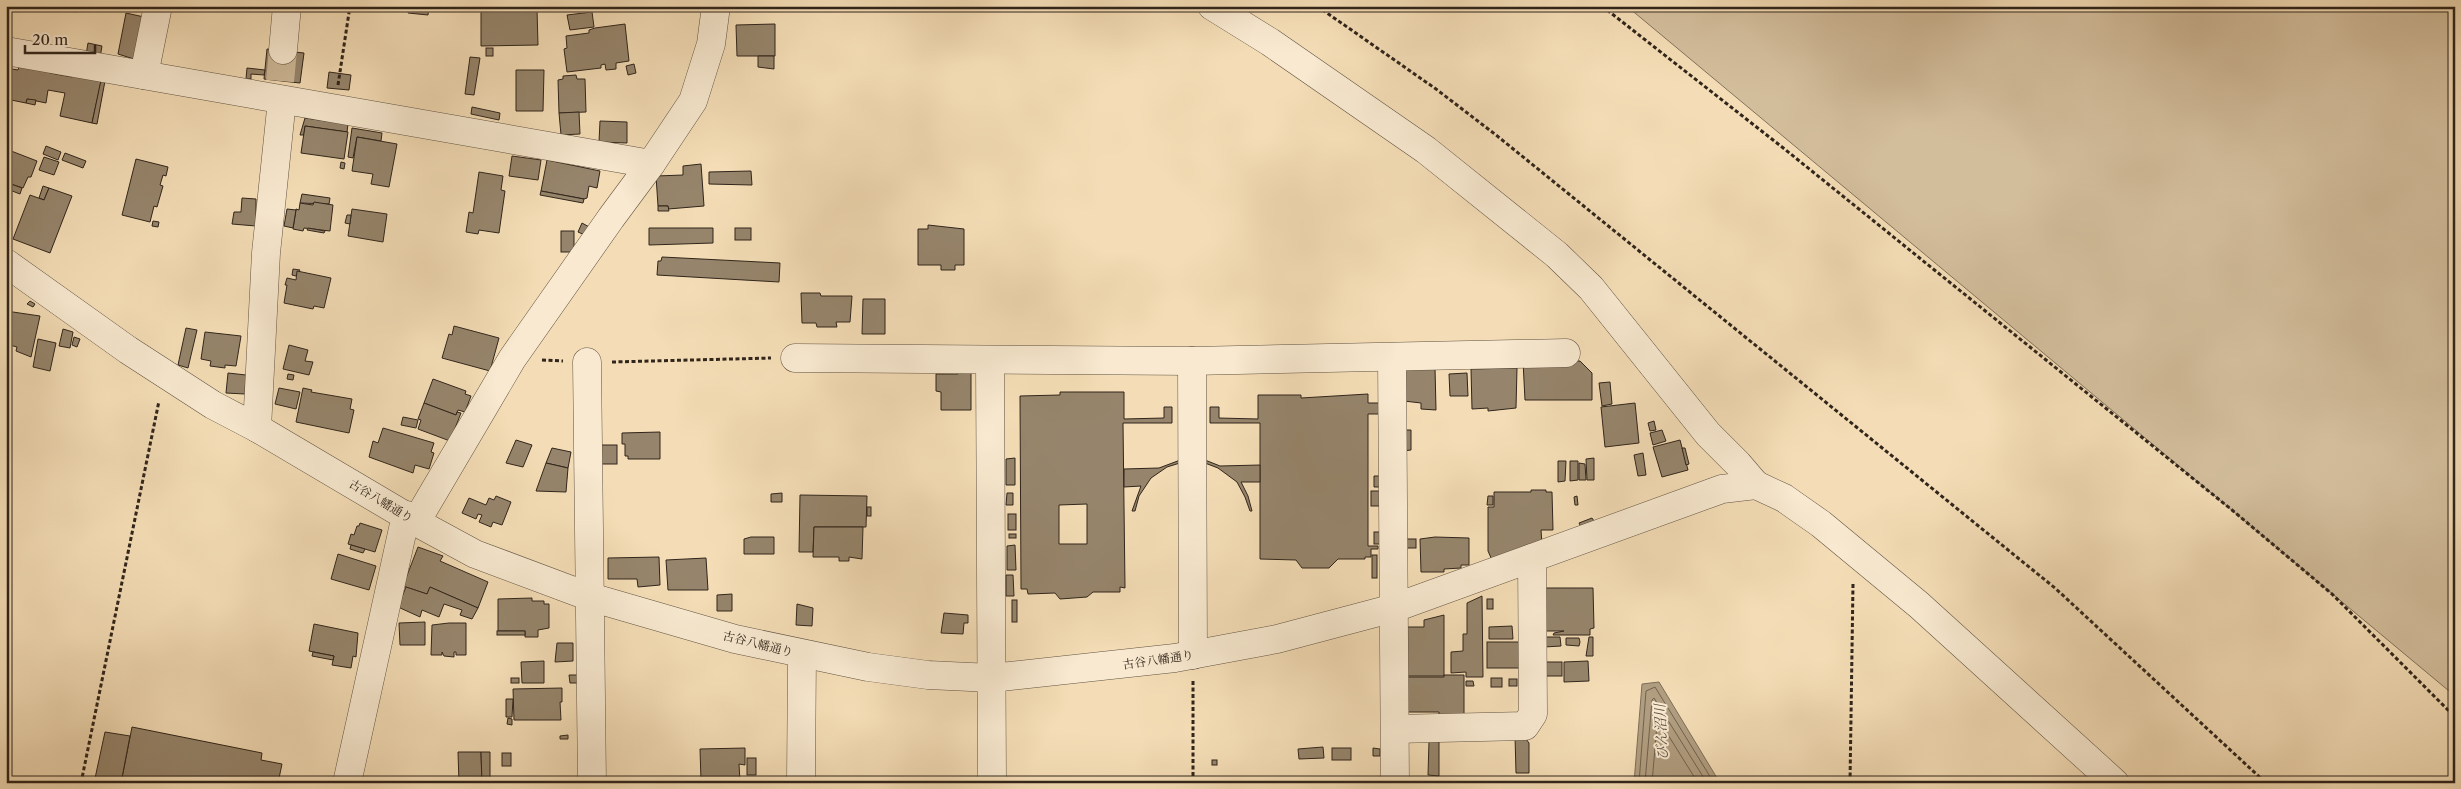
<svg xmlns="http://www.w3.org/2000/svg" width="2461" height="789" viewBox="0 0 2461 789" font-family="'Libre Caslon Text','Noto Serif JP',serif">
<style>
.green{fill:#d3be9c;stroke:#82725c}
.water{fill:#b19e81;stroke:#7d6e58}
.lines{fill:none;stroke-linecap:round;stroke-linejoin:round}
.shore{stroke:#70624e;stroke-width:1}
.building{fill:#96856c;stroke:#30251b;fill-rule:evenodd}
.minor-tunnel{stroke:#cdb897;stroke-width:28;stroke-dasharray:28 14;stroke-linecap:butt}
.minor-casing{stroke:#615342;stroke-width:29}
.path{stroke:#30251b;stroke-width:3;stroke-dasharray:4 2.5;stroke-linecap:butt}
.minor{stroke:#f8e9d0;stroke-width:28}
.labels{text-anchor:middle;stroke-width:4;stroke-linejoin:round;paint-order:stroke}
.street-label{font-size:12px;fill:#30251b;stroke:#f8e9d0}
.water-label{font-size:14px;font-style:italic;fill:#5d4f3f;stroke:#f8e9d0}
</style>
<rect width="100%" height="100%" fill="#f4ddb6"/>
<filter id="stains"><feTurbulence type="fractalNoise" baseFrequency=".004" numOctaves="4"/><feColorMatrix values="0 0 0 0 .2 0 0 0 0 .09 0 0 0 0 .02 0 0 0 .5 -.17"/></filter>
<radialGradient id="worn" r=".72"><stop offset=".6" stop-color="#630" stop-opacity="0"/><stop offset="1" stop-color="#630" stop-opacity=".3"/></radialGradient>
<path class="green" d="M1625,6h830v690l-820,-683z"/>
<path class="water" d="M1659,682l61,101h-86l8,-99z"/>
<g class="lines">
<g class="shore">
<path d="M1639,783l7,-92 9,-4 59,96"/>
<path d="M1645,783l7,-83 2,-2 53,85"/>
<path d="M1652,783l5,-59 3,-2 38,61"/>
</g>
</g>
<g class="building">
<path d="M6,6h4l-2,19 -2,-1z"/>
<path d="M68,6l9,1 -1,5 -8,-2z"/>
<path d="M116,6h23v3z"/>
<path d="M409,6h20l-1,9 -20,-2z"/>
<path d="M537,9l1,36 -57,1v-35z"/>
<path d="M592,12l2,15 -24,3 -3,-15z"/>
<path d="M126,13l18,4 -7,43 -19,-6z"/>
<path d="M625,24l4,37 -13,2v6l-10,1 -1,-6 -4,1v3l-34,4 -3,-23 3,-1 -1,-12 23,-3v-3l6,-2z"/>
<path d="M775,24v32h-38l-1,-31z"/>
<path d="M88,43l14,3 -2,12 -14,-3z"/>
<rect x="486" y="48" width="7" height="8"/>
<path d="M267,49l37,4 -4,30 -36,-4z"/>
<path d="M758,56h16v13l-16,-2z"/>
<path d="M470,57l10,1 -6,37 -9,-1z"/>
<path d="M634,64l2,9 -8,2 -2,-9z"/>
<path d="M19,67l32,4 -1,2 22,4 1,-4 29,5 -10,45 -32,-7 5,-23 -17,-3 -2,13 -19,-4 -1,4 -20,-4v-31l12,2z"/>
<path d="M247,68l18,2 -1,5 -13,-1v5h-5z"/>
<path d="M516,70h28l-1,41h-27z"/>
<path d="M329,72l22,3 -2,15 -22,-2z"/>
<path d="M576,75l1,4h8l1,33 -27,1 -1,-33 5,-1v-3z"/>
<path d="M101,80l4,1 -8,43 -5,-1z"/>
<path d="M27,99l9,1 -1,5 -9,-2z"/>
<path d="M472,107l28,6 -1,7 -28,-6z"/>
<path d="M579,112l1,22 -19,1 -2,-22z"/>
<path d="M305,118l43,6 -1,8 -42,-6 -1,9h-4z"/>
<path d="M600,121l27,1v21l-28,-1z"/>
<path d="M305,126l43,6 -4,27 -43,-6z"/>
<path d="M352,128l30,5 -1,8 -24,-4 -4,21 -5,-1z"/>
<path d="M357,137l40,7 -8,43 -18,-3 2,-10 -21,-3z"/>
<path d="M46,146l15,6 -3,8 -15,-6z"/>
<path d="M6,149l31,12 -6,16h-3l-5,11 -12,-4 -1,3 -4,-2z"/>
<path d="M65,153l21,8 -3,7 -21,-8z"/>
<path d="M512,156l29,4 -3,20 -29,-4z"/>
<path d="M44,157l15,5 -5,13 -15,-5z"/>
<path d="M136,159l32,8 -2,9 -3,-1 -3,10 3,1 -6,21 -3,-1 -4,16 -28,-7z"/>
<path d="M547,160l53,11 -3,17 -8,-2 -2,12 -3,1 -43,-8z"/>
<path d="M341,162l4,1 -1,6 -4,-1z"/>
<path d="M701,164l3,42 -36,3v-3h-10l-2,-30 27,-1v-9z"/>
<path d="M751,171l1,14 -43,-1v-12z"/>
<path d="M479,172l24,4 -2,14 4,1 -6,42 -20,-3 -1,4 -12,-2 3,-20 4,1z"/>
<path d="M11,184l11,4 -2,6 -13,-5z"/>
<path d="M43,186l6,2 -5,12 -5,-2z"/>
<path d="M49,188l23,8 -22,57 -37,-14 17,-44 14,5z"/>
<path d="M541,191l43,8 -1,4 -43,-8z"/>
<path d="M302,194l28,4 -1,6 -29,-1z"/>
<path d="M242,198l14,1v27l-24,-2 2,-12h7z"/>
<path d="M314,202l19,3 -3,26 -26,-3 -1,3 -10,-2 3,-20 3,1 1,-7 13,2z"/>
<path d="M658,206h10l1,5h-11z"/>
<path d="M287,209l9,1 -3,18 -9,-2z"/>
<path d="M352,209l35,5 -4,28 -35,-6z"/>
<path d="M347,215h4l-1,9 -5,-1z"/>
<path d="M153,221l6,1 -1,5 -6,-1z"/>
<path d="M582,223l9,5 -4,8 -9,-4z"/>
<path d="M928,225l36,4v36h-9v5h-14v-5h-23v-36h10z"/>
<path d="M308,228l17,3 -1,2 -17,-3z"/>
<path d="M649,228h64v15l-64,2z"/>
<rect x="735" y="228" width="16" height="12"/>
<rect x="561" y="231" width="13" height="21"/>
<path d="M662,257l118,6 -1,19 -122,-7 1,-14h3z"/>
<path d="M293,269l7,1 -4,6 -4,-1z"/>
<path d="M297,271l34,7 -7,30 -10,-2 -1,3 -29,-6 3,-18h-2l2,-7 9,2z"/>
<path d="M801,293h19l1,3h31l-2,26h-14l1,5h-20l-1,-4h-14z"/>
<path d="M863,299h22v35h-23z"/>
<path d="M30,301l5,3 -2,3 -6,-3z"/>
<path d="M6,311l34,5 -9,41 -15,-6 1,-4 -11,-3z"/>
<path d="M454,326l45,12 -9,33 -48,-13 7,-24 3,1z"/>
<path d="M186,328l11,2 -9,38 -10,-3z"/>
<path d="M63,329l10,3 -3,16 -11,-2z"/>
<path d="M205,332l36,4 -5,30 -11,-1v3l-15,-2 1,-5 -10,-2z"/>
<path d="M74,337l6,2 -3,8 -5,-2z"/>
<path d="M38,339l18,4 -6,28 -17,-4z"/>
<path d="M289,345l19,5 -3,11 8,1 -4,13 -26,-6z"/>
<path d="M1523,361h57l12,12v27h-67z"/>
<path d="M1435,368l1,42 -15,-1v-6l-17,-2 -2,-32z"/>
<path d="M1517,368l-1,40 -28,3v-3l-16,1 -1,-40z"/>
<path d="M958,370h13v40h-30v-18l-5,-1v-17h22z"/>
<path d="M228,373l18,2 -1,19 -19,-1z"/>
<path d="M1467,373l1,23h-18l-1,-22z"/>
<path d="M288,374l6,1 -1,5 -6,-1z"/>
<path d="M433,379l33,12 -1,3 6,2 -6,16 -7,-2 -2,5 -32,-12z"/>
<path d="M1610,382l2,22 -10,2 -3,-23z"/>
<path d="M279,388l21,4 -4,17 -21,-5z"/>
<path d="M303,388l9,2 -1,2 41,7 -2,10 4,1 -5,23 -53,-11z"/>
<path d="M1060,392h64v27l40,-1v-11h8v16h-49l2,165 -5,-1v5h-27l-6,5 -27,2 -5,-6 -27,1 -1,-5h-6l-1,-193 40,-1zM1087,504v40h-28v-39z"/>
<path d="M1368,394v9h12v11h-12v132h10v3h-7v8h-6v2h-27l-9,9h-27l-6,-8 -36,-1v-136h-50v-16h9v11l39,1v-24h43v3z"/>
<path d="M424,403l32,12 1,-3 4,1 -11,28 -32,-12 3,-9 -3,-1z"/>
<path d="M1635,403l4,40 -34,4 -4,-40z"/>
<path d="M403,417l15,3 -2,8 -15,-3z"/>
<path d="M1654,421l2,9 -6,1 -2,-8z"/>
<path d="M383,428l51,15 -3,9 3,1 -5,16 -14,-4 -2,8 -44,-16 4,-16 5,2z"/>
<path d="M1402,430h9v20l-9,1z"/>
<path d="M1662,430l4,11 -13,4 -3,-12z"/>
<path d="M660,432v27h-32v-3h-3v-12h-3v-11z"/>
<path d="M516,440l16,5 -9,22 -17,-4z"/>
<path d="M1680,440l8,30 -26,7 -9,-30z"/>
<rect x="599" y="445" width="18" height="19"/>
<path d="M552,448l19,4 -3,16 -22,-5z"/>
<path d="M1682,448h3l4,16 -3,1z"/>
<path d="M1643,453l3,22 -8,1 -4,-21z"/>
<path d="M1015,458v27h-9v-26z"/>
<path d="M1594,458v22h-7l-1,-21z"/>
<path d="M1183,459v3l-16,5 -16,11 -12,18 -4,15h-3l9,-25 -17,1v-18l35,-1z"/>
<path d="M1205,460l15,6 40,-1v17h-19l7,14 4,15h-2l-5,-14 -8,-15 -19,-14 -13,-5z"/>
<path d="M1558,461h8l-1,20 -7,1z"/>
<path d="M1570,461h8v19l-8,1z"/>
<path d="M546,463l22,5 -2,24 -30,-1z"/>
<path d="M1579,463l6,1 1,16h-7z"/>
<path d="M1374,476h6l1,11h-7z"/>
<path d="M1531,490h15v2h6l1,38h-12l1,14 -50,16 -4,-9v-44h6v-15h37z"/>
<rect x="1371" y="491" width="9" height="15"/>
<path d="M782,493v9h-11v-8z"/>
<path d="M1007,493h6v12h-7z"/>
<path d="M800,495l67,1 -1,31h-52l-1,25h-14z"/>
<path d="M496,496l15,6 -9,23 -9,-3 -2,5 -12,-5 3,-7 -4,-1 -2,5 -14,-6 7,-15 17,7 3,-7 5,2z"/>
<path d="M1488,496h5v9h-6z"/>
<path d="M1577,496l1,9h-3l-1,-8z"/>
<rect x="867" y="507" width="4" height="9"/>
<rect x="1008" y="514" width="8" height="16"/>
<path d="M1592,518l2,3 -13,6 -2,-4z"/>
<path d="M360,523l22,7 -7,22 -27,-8 3,-10 3,1 3,-9h2z"/>
<path d="M814,527h49l-1,32 -13,-2v4h-10v-4h-26z"/>
<rect x="1374" y="532" width="8" height="12"/>
<rect x="1009" y="534" width="7" height="4"/>
<path d="M751,537h23v17h-30v-15z"/>
<path d="M1435,537l34,1v27h-8v3l-17,1v3h-23l-1,-33z"/>
<rect x="1402" y="539" width="14" height="9"/>
<path d="M351,545l14,4 -2,4 -13,-4z"/>
<path d="M1015,545l1,25h-9v-24z"/>
<path d="M418,547l25,9 -3,5 48,21 -10,26 -48,-21 -3,7 -24,-8z"/>
<path d="M338,554l38,12 -7,24 -38,-11z"/>
<rect x="1372" y="555" width="5" height="23"/>
<path d="M659,557l1,28 -22,2 -1,-8h-29v-21z"/>
<path d="M706,558l2,32h-40l-2,-30z"/>
<path d="M1006,575h7l1,21h-8z"/>
<path d="M406,587l21,7 3,-7 48,21 -6,11 -12,-4 2,-5 -18,-6 -5,13 -17,-7 -2,7 -22,-10z"/>
<path d="M1543,588h50l1,40 -4,1v6h-37l1,-2 10,-2h-22z"/>
<path d="M732,594v17h-15v-16z"/>
<path d="M1482,596l1,81h-17v-5l-15,1v-21l12,-1v-17h4v-31z"/>
<path d="M532,598v3h12v3h5v24l-11,2v7h-13v-6h-27v-32z"/>
<rect x="1487" y="599" width="6" height="10"/>
<rect x="1012" y="600" width="5" height="22"/>
<path d="M797,604l16,4 -1,18 -16,-1z"/>
<path d="M944,613l24,2v8h-4l-1,11 -22,-1z"/>
<path d="M1444,615v61h-41v-49h21v-7z"/>
<path d="M425,622v23h-25l-1,-22z"/>
<path d="M449,623h17v32h-10v-3h-2v5l-10,-1 -2,-4v3h-11l1,-30z"/>
<path d="M314,624l44,9 -2,24 -3,-1 -2,12 -19,-3 2,-9 -25,-5z"/>
<path d="M1512,626l1,13h-24v-12z"/>
<rect x="497" y="631" width="28" height="4"/>
<path d="M1544,637h16l1,9 -17,1z"/>
<path d="M1589,637h4v19h-7z"/>
<path d="M1566,638h13l1,4 -1,4 -13,-1z"/>
<rect x="1487" y="642" width="38" height="26"/>
<path d="M557,643h16v18l-18,1z"/>
<path d="M313,652l21,4 -1,4 -21,-4z"/>
<path d="M544,661v22h-22l-1,-21z"/>
<path d="M1588,661l1,20 -25,1v-20z"/>
<rect x="1543" y="662" width="19" height="14"/>
<path d="M569,675h11v8h-10z"/>
<path d="M1444,675h20v43h-25v-6h-36v-35h41z"/>
<rect x="511" y="678" width="8" height="5"/>
<rect x="1491" y="678" width="11" height="9"/>
<rect x="1509" y="679" width="8" height="7"/>
<path d="M1466,681h7l1,5h-8z"/>
<path d="M562,688v14h-2l1,18h-47l-1,-31z"/>
<path d="M506,699h7l-1,18h-6z"/>
<path d="M508,718l4,1v6l-5,-1z"/>
<path d="M132,727l130,26 -1,7 21,4 -4,19h-157z"/>
<path d="M105,732l25,4 -9,47h-27z"/>
<path d="M568,735v4h-8v-3z"/>
<path d="M1523,735l6,8v30h-13l-1,-37z"/>
<path d="M1429,741h10v35l-11,-1z"/>
<path d="M1323,747l1,11 -25,1 -1,-10z"/>
<path d="M745,748v17l-6,-1 1,18 -28,1v-4l-11,1 -1,-31z"/>
<rect x="1332" y="748" width="19" height="12"/>
<path d="M1373,748l7,1v7h-7z"/>
<path d="M458,752h23l1,31h-23z"/>
<path d="M481,752h9v31h-8z"/>
<rect x="502" y="753" width="9" height="13"/>
<rect x="747" y="758" width="9" height="17"/>
<rect x="1212" y="760" width="5" height="5"/>
</g>
<g class="lines">
<path class="minor-tunnel" d="M280,81l3,-31"/>
<defs>
<g id="minor">
<path d="M1212,6l58,36 156,108 131,105 34,33 117,146 30,30 18,21"/>
<path d="M283,50l4,-44"/>
<path d="M6,51l645,113"/>
<path d="M144,75l14,-69"/>
<path d="M6,263l122,87 85,55 44,23 159,94 59,32 115,43 145,42 133,28 60,8 64,3 183,-20 102,-19 117,-31 328,-119 34,-4 28,13 37,26 98,81 196,178"/>
<path d="M795,358l397,3 374,-8"/>
<path d="M1392,358l3,425"/>
<path d="M990,360l2,423"/>
<path d="M1192,361l1,294"/>
<path d="M587,362l5,421"/>
<path d="M257,428l9,-175 16,-153"/>
<path d="M416,522l96,-163 99,-141 40,-54 42,-63 18,-57 5,-38"/>
<path d="M1395,729l130,-3 8,-12 -1,-156"/>
<path d="M347,783l59,-268"/>
<path d="M801,783l1,-129"/>
</g>
</defs>
<use href="#minor" class="minor-casing"/>
<g class="path">
<path d="M1317,6l119,83 60,46 559,453 211,195"/>
<path d="M1602,6l180,141 450,363 100,84 123,123"/>
<path d="M338,85l12,-79"/>
<path d="M542,360l21,1"/>
<path d="M612,362l159,-4"/>
<path d="M1193,681v102"/>
<path d="M81,783l78,-382"/>
<path d="M1850,783l3,-199"/>
</g>
<use href="#minor" class="minor"/>
</g>
<g class="labels">
<g class="street-label">
<text transform="translate(381 501) rotate(31)" y="4">古谷八幡通り</text>
<text transform="translate(758 644) rotate(14)" y="4">古谷八幡通り</text>
<text transform="translate(1158 660) rotate(-8)" y="4">古谷八幡通り</text>
</g>
<g class="water-label">
<text transform="translate(1661 732) rotate(-93)" y="5">びん沼川</text>
</g>
</g>
<rect width="2461" height="789" fill="none" stroke="#f4ddb6" stroke-width="25"/>
<rect x="8" y="8" width="2446" height="774" fill="none" stroke="#30251b" stroke-width="2.5"/>
<rect x="12" y="12" width="2436" height="764" fill="none" stroke="#30251b"/>
<path d="M25 45v8h70v-8" fill="none" stroke="#30251b" stroke-width="2.5"/>
<text x="32" y="45" font-size="15" fill="#30251b" stroke="#f8e9d0" stroke-width="4" paint-order="stroke">20 m</text>
<rect width="100%" height="100%" filter="url(#stains)"/>
<rect width="100%" height="100%" fill="url(#worn)"/>
</svg>
